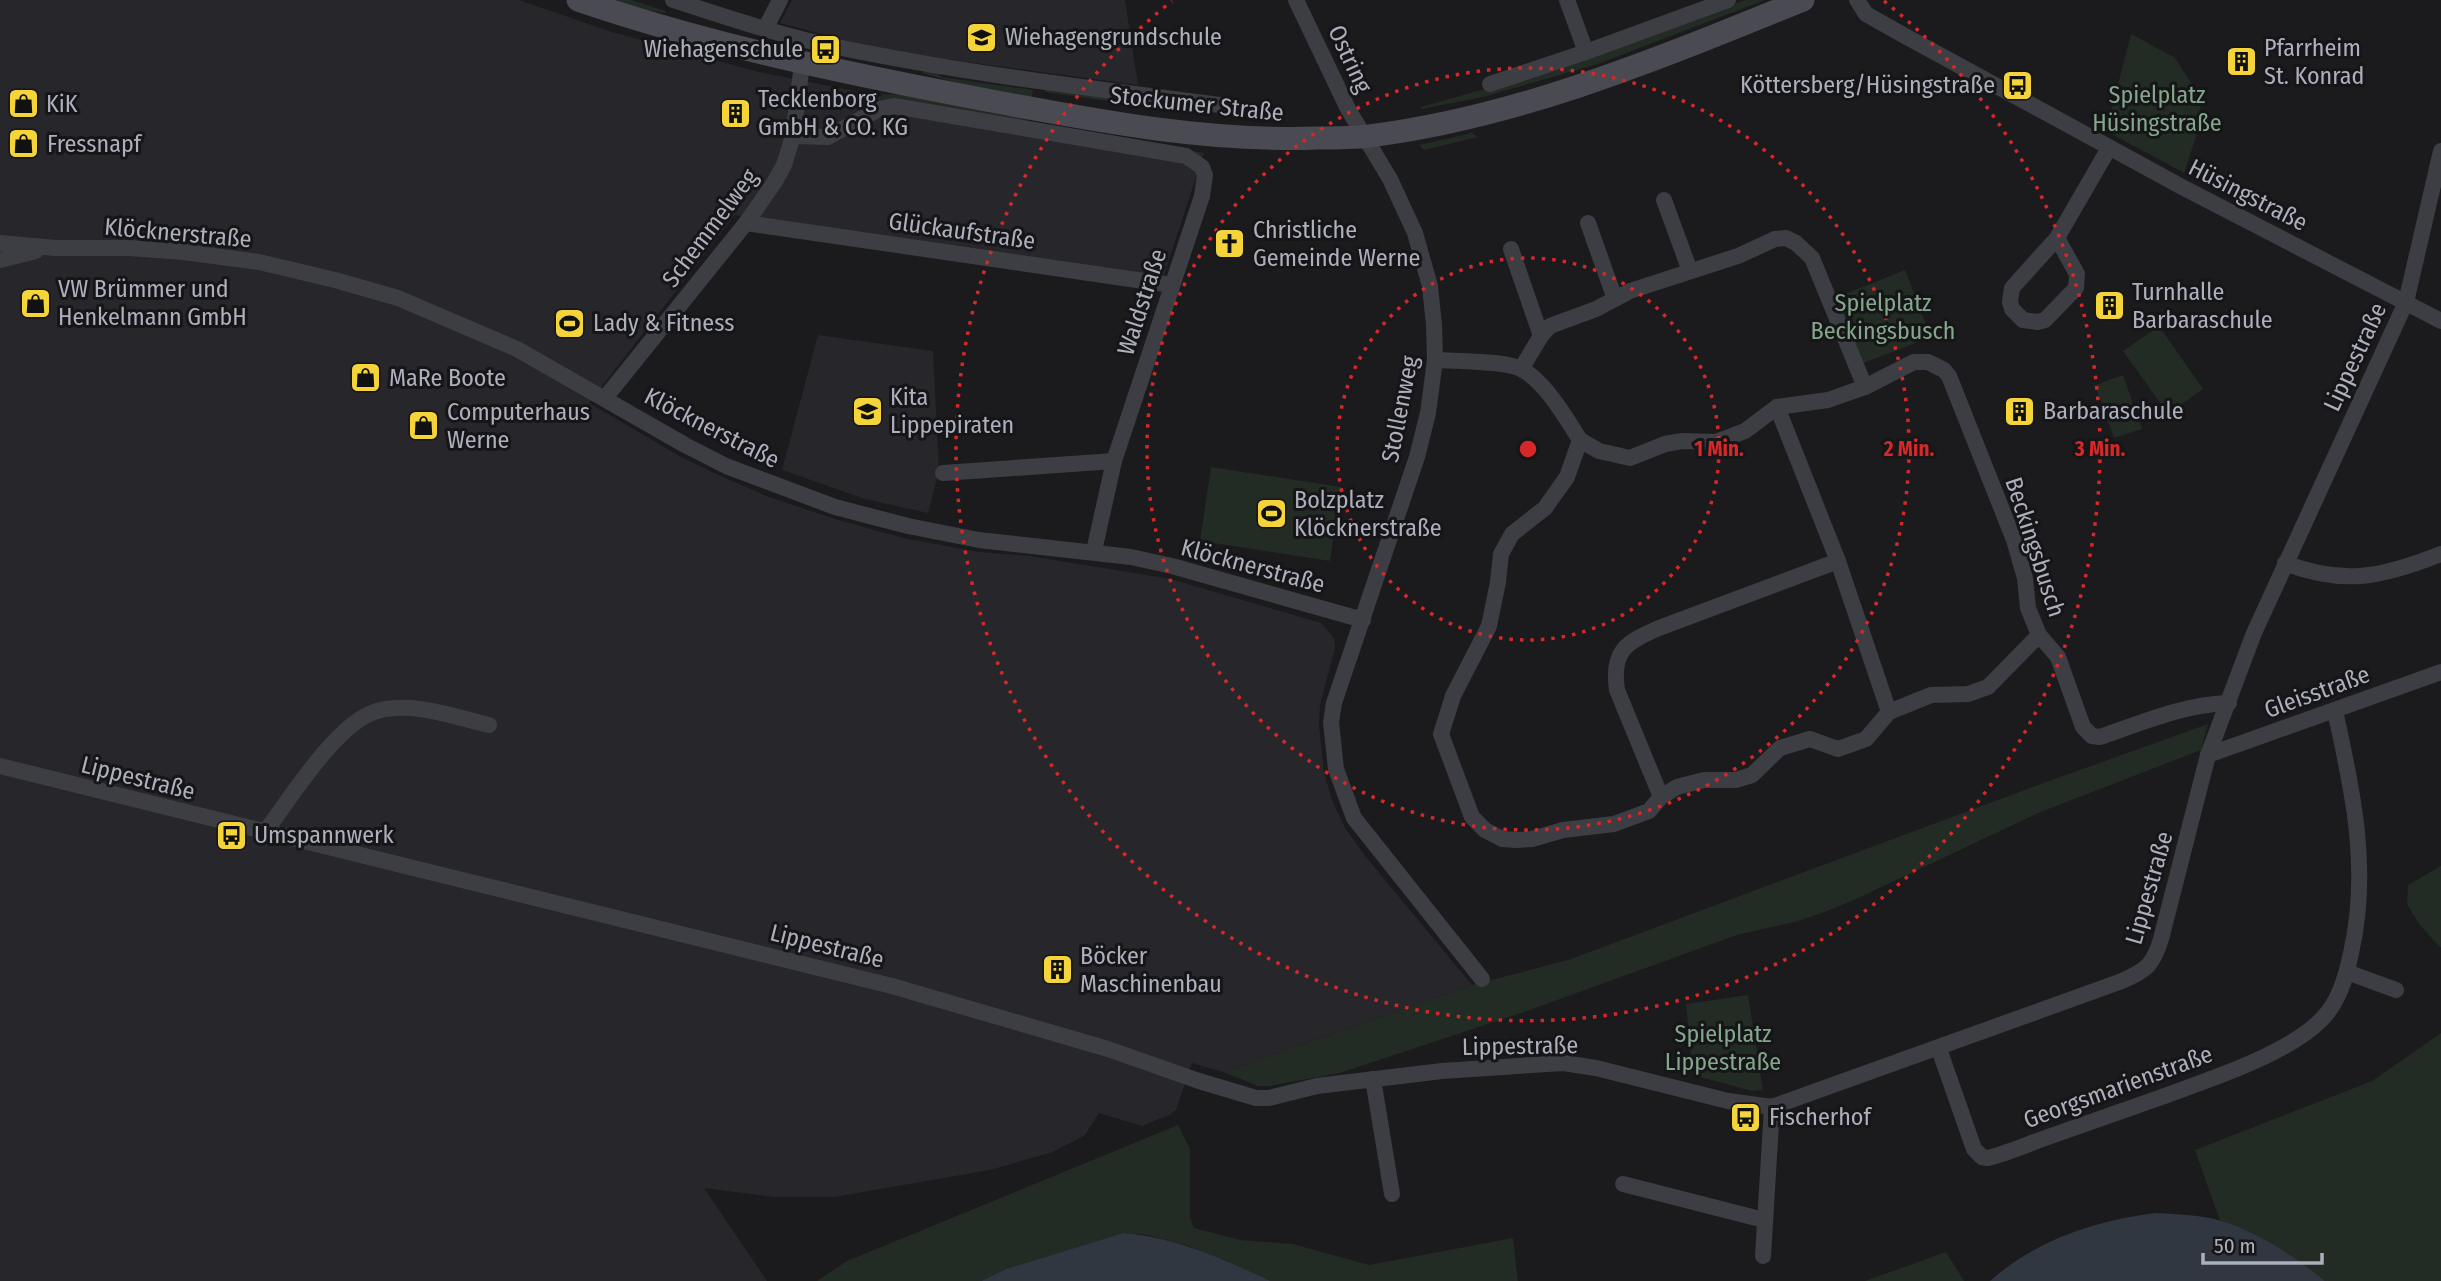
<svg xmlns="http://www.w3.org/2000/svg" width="2441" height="1281" viewBox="0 0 2441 1281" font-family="'Fira Sans Condensed',sans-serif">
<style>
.built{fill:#27262a}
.green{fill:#222b24}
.water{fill:#303741}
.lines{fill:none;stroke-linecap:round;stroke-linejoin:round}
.street{stroke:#3d3d44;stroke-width:16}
.secondary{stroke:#494a52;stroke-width:23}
.ring{fill:none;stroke:#d62828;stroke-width:3.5;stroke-dasharray:3.5 7}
.labels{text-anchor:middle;stroke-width:6;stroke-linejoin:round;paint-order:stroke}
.poi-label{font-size:24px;fill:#adafbc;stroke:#161518;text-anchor:start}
.street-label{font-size:24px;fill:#adafbc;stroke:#161518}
.park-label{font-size:24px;fill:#84a78c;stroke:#161518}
.centre{fill:#d62828;stroke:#161518;stroke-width:3.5}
.ring-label{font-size:21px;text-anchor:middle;font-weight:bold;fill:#d62828;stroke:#161518;stroke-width:6;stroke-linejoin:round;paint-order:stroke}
</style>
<rect width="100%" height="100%" fill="#1b1a1d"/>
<g class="built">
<path d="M0,0h519l93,32 143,39 154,31 295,51 -41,125 -428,-63 -146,188 92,54 42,20 46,20 66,22 68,19 76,14 50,4 142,23 150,44 13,15 1,10 -15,57 -1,20 5,47 8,28 13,28 21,29 106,128 -249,87 -31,-9 -16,47 -7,5 -27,11 -43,-13 -14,22 -32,17 -63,18 -156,27h-60l-70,-9 63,93h-767z"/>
<path d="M792,0h333l13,85 -253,-34 -105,-28z"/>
<path d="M818,335l115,16 6,120 -11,42 -63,-14 -83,-29z"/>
</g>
<g class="green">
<path d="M609,0h22l35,11 -1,2 -28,-4z"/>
<path d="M1745,0h20l-170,65 -112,32 -62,12v-2l164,-47z"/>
<path d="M2131,34l43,23 28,42 -6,38 -12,36 -78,-42z"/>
<path d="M925,68l11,1 5,8 92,13 -2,10 -53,-11 -56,-16z"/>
<path d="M1046,87l170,24 -1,2c-57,-3 -113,-13 -170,-21z"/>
<path d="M881,94l29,1 118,23 -1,5 -144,-22z"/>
<path d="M1225,105l62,10v1l-63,-2z"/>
<path d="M1472,133l6,4 -54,13 -5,-5z"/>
<path d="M1905,270l26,67 -70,27 -26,-66z"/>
<path d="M2159,326l44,63 -35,25 -45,-63z"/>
<path d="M2123,375l19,54 -28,9 -19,-53z"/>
<path d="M1211,467l130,20 -11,74 -130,-20z"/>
<path d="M2208,724l-7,26 -163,63 -184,87 -32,13 -27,9 -58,13 -210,76 -187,62 -71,13h-11l-35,-14 249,-87 96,-25 470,-175z"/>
<path d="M2441,866v82l-22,-24 -12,-20 1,-19z"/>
<path d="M1748,995l15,95 -11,1 -59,-16 -7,-71z"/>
<path d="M2441,1033v248h-116l-37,-27 -29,-16 -39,-17 -25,-71 177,-69z"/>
<path d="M1178,1125l12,24v69l4,10 46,12 53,4 76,21 144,-27 5,43h-247l-42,-19 -43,-17 -39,-10 -24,-2 -117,36 -25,12h-164l30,-20z"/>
<path d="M1946,1252l18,29h-99z"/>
</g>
<g class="water">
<path d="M2156,1213c18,1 37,2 54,5 41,9 83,37 115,63h-335c46,-41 106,-61 166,-68z"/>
<path d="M1123,1233c53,4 100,26 148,48h-290l25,-12z"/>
</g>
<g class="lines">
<g class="street">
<path d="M673,0c44,14 87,29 132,40 137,31 277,47 415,65"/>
<path d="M1296,0l52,109 42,70 25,54 15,53 4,39 1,35 -7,53 -11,44 -83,246 -3,19 5,47 18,49 128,161"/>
<path d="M1567,0l19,52"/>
<path d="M1857,0l9,14 39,22 277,151 259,134"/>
<path d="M765,29l15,-29"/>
<path d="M1490,84l96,-32 142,-52"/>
<path d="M793,136l35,1 51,-28 15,-3 292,50 16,11 3,8 -3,21 -88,265 -20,90"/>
<path d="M1664,200l26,71"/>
<path d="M746,223l425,62"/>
<path d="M1588,223l27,76"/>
<path d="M2057,238l20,36 -1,14 -31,32 -7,2 -15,-2 -11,-11 -2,-7 2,-14 45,-50 52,-90"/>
<path d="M0,243l56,5h73l55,4 75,10 76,18 63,18 119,51 168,96 41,21 109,41 73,19 71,14 152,17 41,9 191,54"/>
<path d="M1511,249l30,87"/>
<path d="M0,260l36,-9"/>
<path d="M1435,360c19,1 71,1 86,9 24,12 45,49 59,71"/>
<path d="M1521,369l20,-33 9,-10 46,-17 34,-18 108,-35 37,-17 11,-1 10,5 16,15 53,129"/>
<path d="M605,398l141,-175 28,-40 10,-18 9,-29 9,-72"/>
<path d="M1777,407l61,154 51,151"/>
<path d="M943,473l171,-12"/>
<path d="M2285,563c59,23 98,14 156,-9"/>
<path d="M2039,635l-11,-27 -3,-30 -11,-38 -65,-164 -5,-6 -16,-8h-14l-49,25 -37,13 -51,7 -32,24 -29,11 -34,-1 -17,3 -35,14 -31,-7 -19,-11 -13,37 -22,31 -33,26 -11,20 -3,28 -9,44 -36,70 -12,38 31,83 13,13 17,9 15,1 15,-1 31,-9 51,-6 35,-13 12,-14 16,-10 27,-7h32l16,-5 28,-27 30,-9 28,10 28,-10 23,-27 42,-17 37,-1 20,-7 51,-52 19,22 25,70 9,9 8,1c41,-14 85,-33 129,-34"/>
<path d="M2208,755l233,-83"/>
<path d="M0,766l892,220 216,63 91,32 57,17h13l48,-12 125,-15 121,-8 33,5 132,33 44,6 350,-126c25,-11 31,-16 39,-42l47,-184 46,-122 152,-331 35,-151"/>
<path d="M1661,797l-44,-107c-6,-40 10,-48 42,-62l179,-67"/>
<path d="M265,832c25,-33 72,-110 112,-121 36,-10 77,6 112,14"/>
<path d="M2347,972l49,18"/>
<path d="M1939,1049l35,100 8,8 6,1c20,-5 40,-14 60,-21 37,-13 74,-26 111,-39 48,-18 126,-42 162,-78 18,-18 25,-43 30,-67 19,-82 2,-162 -16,-242"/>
<path d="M1373,1079l19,115"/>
<path d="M1623,1184l141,36"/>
<path d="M1763,1256l9,-149"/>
</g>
<path class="secondary" d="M578,0c138,47 276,75 419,102 106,20 213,40 321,36 17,0 34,0 51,-2 152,-19 293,-79 434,-136"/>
</g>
<g class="ring">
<circle cx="1528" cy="449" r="191"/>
<circle cx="1528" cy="449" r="381"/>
<path d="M1884 1A572 572 0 1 1 1172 1"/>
</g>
<defs>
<symbol id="school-square" viewBox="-11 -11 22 22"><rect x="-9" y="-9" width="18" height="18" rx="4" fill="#f5d43a" stroke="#161518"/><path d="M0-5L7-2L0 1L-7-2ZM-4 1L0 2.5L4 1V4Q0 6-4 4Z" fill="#111"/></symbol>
<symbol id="bus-square" viewBox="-11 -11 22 22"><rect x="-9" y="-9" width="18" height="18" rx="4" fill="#f5d43a" stroke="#161518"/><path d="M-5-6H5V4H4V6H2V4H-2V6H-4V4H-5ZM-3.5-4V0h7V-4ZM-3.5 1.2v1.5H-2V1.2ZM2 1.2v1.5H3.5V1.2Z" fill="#111"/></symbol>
<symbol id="building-square" viewBox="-11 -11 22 22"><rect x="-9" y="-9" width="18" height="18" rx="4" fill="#f5d43a" stroke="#161518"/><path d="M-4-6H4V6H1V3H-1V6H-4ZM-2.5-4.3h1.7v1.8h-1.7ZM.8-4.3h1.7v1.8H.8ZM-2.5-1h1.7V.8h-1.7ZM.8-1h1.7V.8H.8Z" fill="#111"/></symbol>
<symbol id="shop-square" viewBox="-11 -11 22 22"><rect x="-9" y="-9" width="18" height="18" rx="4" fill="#f5d43a" stroke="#161518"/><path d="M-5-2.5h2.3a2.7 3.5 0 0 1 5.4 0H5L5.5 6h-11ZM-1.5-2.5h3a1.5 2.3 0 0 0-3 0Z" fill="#111"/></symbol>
<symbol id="church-square" viewBox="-11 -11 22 22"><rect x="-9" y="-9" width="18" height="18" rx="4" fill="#f5d43a" stroke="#161518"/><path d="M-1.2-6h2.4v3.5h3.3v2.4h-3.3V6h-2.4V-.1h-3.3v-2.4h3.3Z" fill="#111"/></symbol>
<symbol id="stadium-square" viewBox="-11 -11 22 22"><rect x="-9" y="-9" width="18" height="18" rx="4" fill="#f5d43a" stroke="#161518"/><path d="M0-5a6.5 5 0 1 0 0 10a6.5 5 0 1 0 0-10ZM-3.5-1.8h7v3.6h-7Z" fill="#111"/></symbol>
</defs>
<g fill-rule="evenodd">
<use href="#school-square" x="964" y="20" width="35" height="35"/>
<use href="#bus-square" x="808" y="32" width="35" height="35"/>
<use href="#building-square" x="2224" y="44" width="35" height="35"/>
<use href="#bus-square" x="2000" y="68" width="35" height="35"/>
<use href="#shop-square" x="6" y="86" width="35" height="35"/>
<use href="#building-square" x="718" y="96" width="35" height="35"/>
<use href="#shop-square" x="6" y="126" width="35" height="35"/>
<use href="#church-square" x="1212" y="226" width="35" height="35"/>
<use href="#shop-square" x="18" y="286" width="35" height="35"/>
<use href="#building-square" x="2092" y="288" width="35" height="35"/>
<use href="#stadium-square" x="552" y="306" width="35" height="35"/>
<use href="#shop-square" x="348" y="360" width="35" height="35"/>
<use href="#school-square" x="850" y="394" width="35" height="35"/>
<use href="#building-square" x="2002" y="394" width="35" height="35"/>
<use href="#shop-square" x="406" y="408" width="35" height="35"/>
<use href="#stadium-square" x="1254" y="496" width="35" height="35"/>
<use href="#bus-square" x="214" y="818" width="35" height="35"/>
<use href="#building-square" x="1040" y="952" width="35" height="35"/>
<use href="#bus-square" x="1728" y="1100" width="35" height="35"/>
</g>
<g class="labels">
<g class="poi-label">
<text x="1005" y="45">Wiehagengrundschule</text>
<text x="2264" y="56">Pfarrheim<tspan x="2264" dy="28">St. Konrad</tspan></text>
<text x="803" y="57" text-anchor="end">Wiehagenschule</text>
<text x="1995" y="93" text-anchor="end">Köttersberg/Hüsingstraße</text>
<text x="758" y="107">Tecklenborg<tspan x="758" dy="28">GmbH &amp; CO. KG</tspan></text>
<text x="46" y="112">KiK</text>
<text x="47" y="152">Fressnapf</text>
<text x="1253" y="238">Christliche<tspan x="1253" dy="28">Gemeinde Werne</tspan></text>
<text x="58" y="297">VW Brümmer und<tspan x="58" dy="28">Henkelmann GmbH</tspan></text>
<text x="2132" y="300">Turnhalle<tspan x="2132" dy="28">Barbaraschule</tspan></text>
<text x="593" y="331">Lady &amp; Fitness</text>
<text x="389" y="386">MaRe Boote</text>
<text x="890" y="405">Kita<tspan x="890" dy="28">Lippepiraten</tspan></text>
<text x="2043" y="419">Barbaraschule</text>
<text x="447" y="420">Computerhaus<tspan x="447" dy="28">Werne</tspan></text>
<text x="1294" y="508">Bolzplatz<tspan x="1294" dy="28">Klöcknerstraße</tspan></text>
<text x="254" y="843">Umspannwerk</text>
<text x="1080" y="964">Böcker<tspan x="1080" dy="28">Maschinenbau</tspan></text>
<text x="1769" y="1125">Fischerhof</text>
</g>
<g class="street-label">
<text transform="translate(1350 59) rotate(65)" y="8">Ostring</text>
<text transform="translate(1197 104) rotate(6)" y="8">Stockumer Straße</text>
<text transform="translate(2248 195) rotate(27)" y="8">Hüsingstraße</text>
<text transform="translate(710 228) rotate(-53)" y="8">Schemmelweg</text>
<text transform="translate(962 231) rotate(8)" y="8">Glückaufstraße</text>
<text transform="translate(178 233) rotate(5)" y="8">Klöcknerstraße</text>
<text transform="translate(1142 302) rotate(-72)" y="8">Waldstraße</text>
<text transform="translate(2355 357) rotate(-65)" y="8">Lippestraße</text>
<text transform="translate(1400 409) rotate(-79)" y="8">Stollenweg</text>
<text transform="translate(712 428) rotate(27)" y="8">Klöcknerstraße</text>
<text transform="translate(2035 547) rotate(72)" y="8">Beckingsbusch</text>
<text transform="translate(1253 566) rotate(15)" y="8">Klöcknerstraße</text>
<text transform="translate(2317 692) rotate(-20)" y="8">Gleisstraße</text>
<text transform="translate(138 778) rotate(14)" y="8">Lippestraße</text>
<text transform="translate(2149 888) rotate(-74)" y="8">Lippestraße</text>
<text transform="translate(827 946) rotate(14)" y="8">Lippestraße</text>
<text transform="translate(1520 1046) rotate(-1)" y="8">Lippestraße</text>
<text transform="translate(2118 1087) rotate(-20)" y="8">Georgsmarienstraße</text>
</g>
<g class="park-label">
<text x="2157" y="103">Spielplatz<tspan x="2157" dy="28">Hüsingstraße</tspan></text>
<text x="1883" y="311">Spielplatz<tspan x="1883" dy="28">Beckingsbusch</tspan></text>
<text x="1723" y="1042">Spielplatz<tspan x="1723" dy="28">Lippestraße</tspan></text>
</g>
</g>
<circle cx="1528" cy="449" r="10" class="centre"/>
<g class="ring-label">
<text x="1719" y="456">1 Min.</text>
<text x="1909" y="456">2 Min.</text>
<text x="2100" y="456">3 Min.</text>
</g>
<path d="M2203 1253v10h119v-10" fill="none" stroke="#adafbc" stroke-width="3.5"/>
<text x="2214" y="1253" font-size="21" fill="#adafbc" stroke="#161518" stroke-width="5" paint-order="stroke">50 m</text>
</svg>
